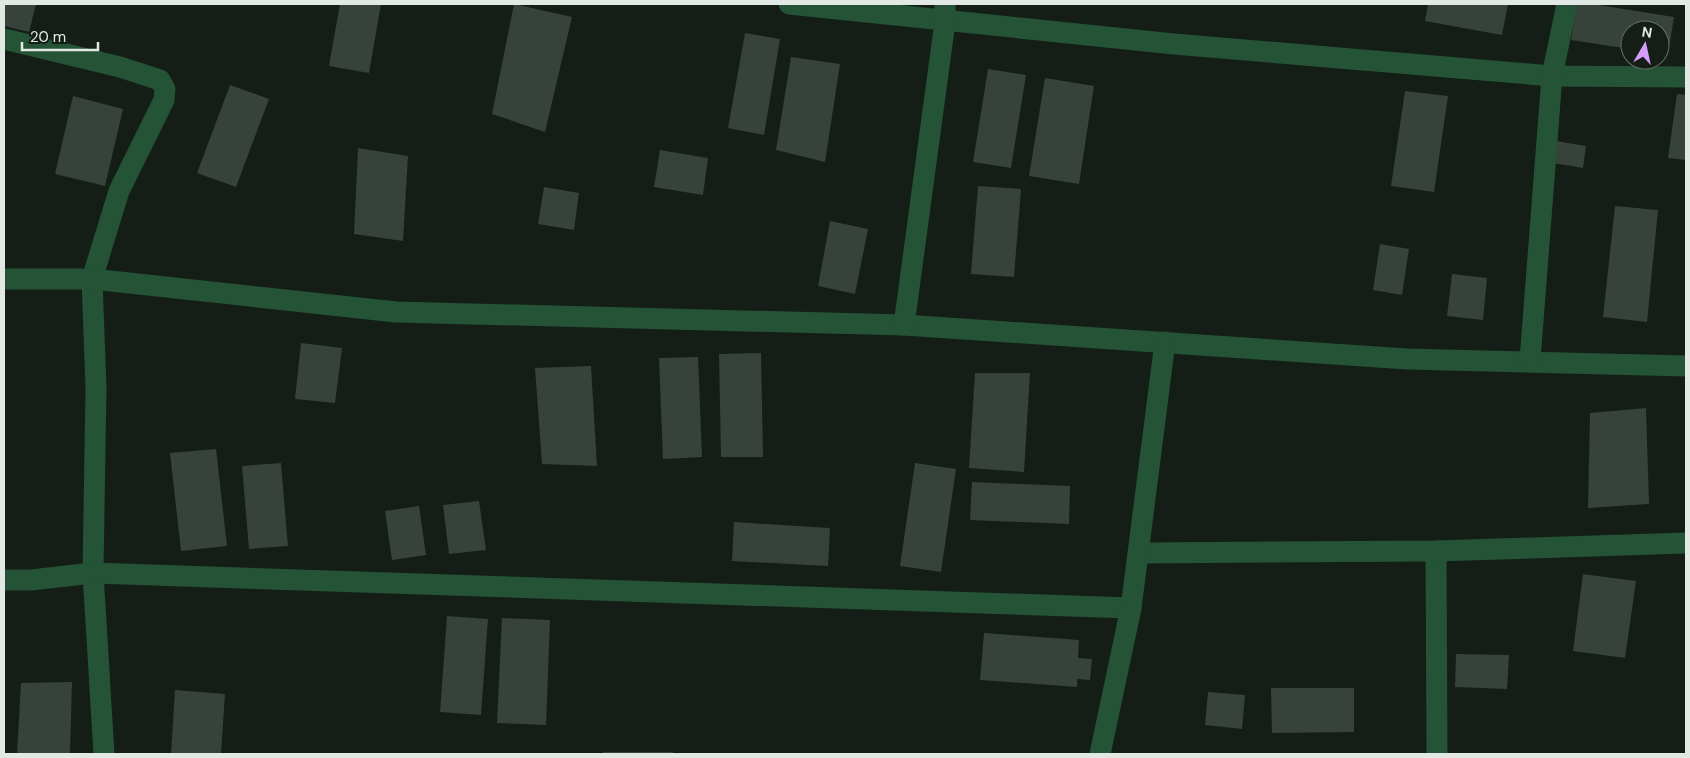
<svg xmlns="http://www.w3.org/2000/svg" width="1690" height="758" viewBox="0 0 1690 758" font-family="'DM Sans',sans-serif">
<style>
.building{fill:#37423a}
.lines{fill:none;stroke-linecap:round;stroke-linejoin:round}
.minor{stroke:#245335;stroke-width:21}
</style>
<rect width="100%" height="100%" fill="#141d16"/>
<g class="building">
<path d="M4,4h32l-7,28 -25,-6z"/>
<path d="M340,4h41l-12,69 -40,-7z"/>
<path d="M514,4l58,13 -27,115 -53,-18z"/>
<path d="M1428,4h80l-6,31 -77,-14z"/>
<path d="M1577,4h15l82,13 -6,38 -8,-1v-24h-30v19l-59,-9z"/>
<path d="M745,33l35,6 -16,96 -36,-7z"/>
<path d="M791,57l49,7 -15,98 -49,-12z"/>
<path d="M988,69l38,6 -15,93 -38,-6z"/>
<path d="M1045,78l49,8 -15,98 -50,-8z"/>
<path d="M230,85l39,14 -33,88 -39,-14z"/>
<path d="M1405,91l43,5 -14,96 -43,-6z"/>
<path d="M1677,94l9,1v65l-18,-2z"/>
<path d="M73,96l50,13 -18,77 -50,-12z"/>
<path d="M1550,140l36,6 -3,22 -36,-6z"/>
<path d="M358,148l50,8 -5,85 -49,-7z"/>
<path d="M660,150l48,8 -5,37 -49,-8z"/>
<path d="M978,186l43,3 -7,88 -43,-3z"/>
<path d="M544,187l35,6 -5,37 -36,-6z"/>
<path d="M1615,206l43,4 -11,112 -44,-5z"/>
<path d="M830,221l38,8 -13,65 -37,-8z"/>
<path d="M1380,244l29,5 -7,46 -29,-5z"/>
<path d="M1452,274l35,4 -4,42 -36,-4z"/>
<path d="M301,343l41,5 -7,55 -40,-4z"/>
<path d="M761,353l2,104h-42l-2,-103z"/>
<path d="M698,357l4,100 -39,2 -4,-101z"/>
<path d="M591,366l6,100 -55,-2 -7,-96z"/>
<path d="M975,373h55l-6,99 -55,-4z"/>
<path d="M1646,408l3,96 -61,4 2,-95z"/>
<path d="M216,449l11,97 -46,5 -11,-98z"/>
<path d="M281,463l7,83 -39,3 -7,-83z"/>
<path d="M915,463l41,6 -15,103 -41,-6z"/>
<path d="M972,482l98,4 -1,38 -99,-4z"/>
<path d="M479,501l7,49 -37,4 -6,-49z"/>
<path d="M419,506l7,49 -34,5 -7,-49z"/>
<path d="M734,522l96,6 -2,38 -96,-5z"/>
<path d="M1583,574l53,7 -11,77 -52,-7z"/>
<path d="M447,616l41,3 -7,96 -41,-3z"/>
<path d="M502,618l48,2 -4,105 -49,-2z"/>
<path d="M984,633l95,7 -1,18 14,1 -2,21 -13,-1v8l-97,-7z"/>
<path d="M1456,654l53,1 -2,34 -52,-2z"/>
<path d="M72,682l-2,72h-53l4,-71z"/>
<path d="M1271,688h83v44l-82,1z"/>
<path d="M175,690l50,4 -4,60h-50z"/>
<path d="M1208,692l37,3 -3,34 -37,-4z"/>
<rect x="603" y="752" width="70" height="2"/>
</g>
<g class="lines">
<g class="minor">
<path d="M789,4l385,40 378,32 134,1"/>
<path d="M4,39l116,28 40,13 5,9 -1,11 -45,91 -27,88 4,109 -3,185 11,181"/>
<path d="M4,279h88l304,33 508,13 503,34 279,7"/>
<path d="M904,325l41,-303v-18"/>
<path d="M1530,360l22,-284 15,-72"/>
<path d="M1436,551l1,203"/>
<path d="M1139,553l297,-2 250,-8"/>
<path d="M4,580h27l62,-7 1038,35"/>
<path d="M1100,754l31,-146 34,-266"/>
</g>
</g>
<rect width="1690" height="758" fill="none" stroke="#e2e8e3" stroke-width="10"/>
<g transform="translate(1645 45) rotate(9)"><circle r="24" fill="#141d16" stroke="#666e68"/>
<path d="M0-4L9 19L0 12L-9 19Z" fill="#d59cfb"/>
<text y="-8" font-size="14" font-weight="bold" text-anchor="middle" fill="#e2e8e3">N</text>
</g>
<path d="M22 42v8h76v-8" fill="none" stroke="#e2e8e3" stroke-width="2.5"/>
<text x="30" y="42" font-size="15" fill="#e2e8e3" stroke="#141d16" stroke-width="4" paint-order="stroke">20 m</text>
</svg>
